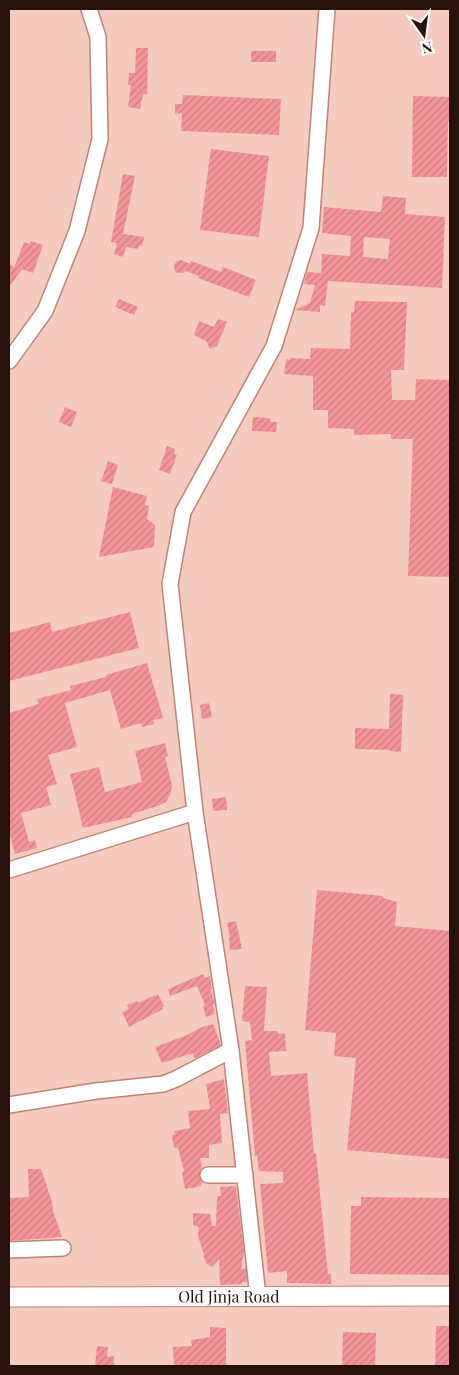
<svg xmlns="http://www.w3.org/2000/svg" width="459" height="1375" viewBox="0 0 459 1375" font-family="'Playfair Display',serif">
<style>
.built{fill:#f6cbbf}
.building{fill:url(#building-hatch);fill-rule:evenodd}
.lines{fill:none;stroke-linecap:round;stroke-linejoin:round}
.minor-casing{stroke:#bf8474;stroke-width:18}
.major-casing{stroke:#bf8474;stroke-width:21}
.minor{stroke:#fff;stroke-width:15}
.major{stroke:#fff;stroke-width:19}
.labels{text-anchor:middle;stroke-width:4;stroke-linejoin:round;paint-order:stroke}
.street-label{font-size:16px;fill:#27110c;stroke:#fff}
</style>
<defs>
<pattern id="building-hatch" width="6" height="6" patternUnits="userSpaceOnUse" patternTransform="scale(1.25)"><rect width="6" height="6" fill="#f3939a"/><path d="M-1 1l2-2M0 6l6-6M5 7l2-2" fill="none" stroke="#d07e84"/></pattern>
</defs>
<rect width="100%" height="100%" fill="#f6dcd5"/>
<rect class="built" x="9" y="9" width="441" height="1357"/>
<g class="building">
<path d="M136,48h12l-1,46h-4l-3,15 -12,-2 3,-22h-3l1,-12h6z"/>
<rect x="251" y="51" width="25" height="11"/>
<path d="M183,95l98,4 -2,36 -98,-4 1,-18 -7,1v-10h7z"/>
<path d="M413,96l37,1v24h-2l-1,56h-35z"/>
<path d="M211,149l58,7 -10,81 -59,-7z"/>
<path d="M123,174l12,2 -12,58 21,3 -2,9 -3,-1 -1,4 -12,-2 -3,10 -9,-3 3,-11 -6,-1z"/>
<path d="M383,196l23,2 -1,16 40,3 -3,71 -114,-7 -3,25 -5,-1v7l-25,-2 15,-7 5,-18 -11,-1 1,-5 2,-7 14,1 1,-19 28,2 1,-20 -29,-3 2,-26 57,5zM364,237l26,2 -2,20 -25,-2z"/>
<path d="M31,241l12,4 -10,28 -11,-4 -13,18v-24l5,5 10,-26 5,2z"/>
<path d="M181,260l9,4 1,-3 30,11 2,-5 33,13 -7,17 -51,-19 1,-2 -13,-5 -3,2h-6l-2,-2 -1,-6 2,-3z"/>
<path d="M119,299l19,8 -4,8 -19,-8z"/>
<path d="M355,301l52,1 -3,68h-13l1,30h23l1,-21 34,1v197l-42,-1 5,-137h-22v-5l-37,1v-6l-26,-1v-18h-15v-34l-29,-2 2,-15 4,1v-2l20,1 1,-11 39,1 1,-37h3z"/>
<path d="M218,319l9,3 -10,24 -7,3 -4,-8 -12,-6 5,-14 15,6z"/>
<path d="M65,407l12,5 -6,15 -12,-5z"/>
<path d="M253,417l17,1v4h7l-1,10 -24,-1z"/>
<path d="M167,446l8,3 -1,5 3,1 -7,19 -11,-4z"/>
<path d="M108,461l10,4 -6,19 -11,-3z"/>
<path d="M113,487l34,9 -2,9 4,1 -2,13 8,6 -1,22 -55,10z"/>
<path d="M130,612l9,36 -130,33v-48l41,-11 2,10z"/>
<path d="M147,663l16,55 -10,2 1,4 -12,3 -1,-4 -20,6 -11,-39 -45,13 12,44 -29,8 9,29 -11,3 5,18 -30,8 8,29 6,-2 2,8 -22,6 -6,-22v-119l30,-9 -2,-5 34,-9 -1,-4 36,-9v-2z"/>
<path d="M390,694l13,1 -2,57 -11,-1v-1l-35,-1v-21l34,1z"/>
<path d="M209,703l3,14 -10,2 -2,-14z"/>
<path d="M165,743l3,13 -3,1 7,28 -2,10 -4,7 -8,4 -26,8v3l-49,11 -13,-54 29,-7 6,25 37,-10 -7,-31z"/>
<path d="M226,797l1,13 -14,1 -1,-12z"/>
<path d="M317,890l66,6v2l14,4 -2,24 55,5v228l-103,-9 9,-92 -22,-2 2,-23 -31,-3z"/>
<path d="M236,921l6,28 -12,1 -1,-13h1l-3,-14z"/>
<path d="M203,974l2,4 5,-2 2,13h-2l5,15 -2,1 2,9 -9,3 -3,-11 2,-1 -8,-19 -27,10 -2,-7z"/>
<path d="M245,986l22,1 -3,44h14v3l7,-1 1,18 -17,1 2,24 36,-3 7,80h2l12,121h3v10l-44,-1v-12l-19,2 -8,-89 23,-1v-11l-24,-1 -2,-16 -2,1 -10,-115 7,-1 -2,-18 -8,-1z"/>
<path d="M158,994l6,12 -2,1 1,2 -34,18 -7,-15 7,-3 -2,-4 10,-4 1,2z"/>
<path d="M213,1024l8,21 -23,12 -4,1 -1,-5 -31,10 -7,-16 32,-12 15,-8z"/>
<path d="M224,1079l4,34 -8,1 2,29 -13,2v13h-9l2,10 -3,7 3,7 -1,4 -16,3 -3,-17 2,-1 -6,-23h-4l-2,-13 3,-1 -1,-3 16,-3 -2,-17 22,-2 -4,-25z"/>
<path d="M28,1169h13l11,33 1,9 9,26 -53,4v-43l20,-1z"/>
<path d="M236,1186l8,66 -3,17h5l1,13h-5v2l-22,1 -1,-26 -7,8 -5,-3 -4,-8 1,-1 -6,-19 1,-9 -6,-2v-12l17,1 2,12h4l1,-30h4l-1,-9z"/>
<path d="M361,1197l89,1v77l-100,-1 1,-68h10z"/>
<path d="M436,1326h14v40h-15z"/>
<path d="M210,1327l16,1v38h-52l-1,-19 19,-1 -1,-6 19,-3z"/>
<path d="M343,1332l33,1 -1,33h-33z"/>
<path d="M97,1346l11,1 -1,10 7,-1v10h-19z"/>
</g>
<g class="lines">
<defs>
<g id="minor">
<path d="M9,361l36,-50 32,-80 23,-92 -2,-102 -9,-28"/>
<path d="M9,870l186,-58"/>
<path d="M9,1105l87,-14 67,-7 13,-5 55,-29"/>
<path d="M208,1175h37"/>
<path d="M9,1250l54,-2"/>
<path d="M258,1297l-27,-247 -36,-238 -25,-228 13,-72 91,-166 37,-118 16,-219"/>
</g>
<g id="major">
<path id="s1" d="M9,1297l441,-1"/>
</g>
</defs>
<use href="#minor" class="minor-casing"/>
<use href="#major" class="major-casing"/>
<use href="#minor" class="minor"/>
<use href="#major" class="major"/>
</g>
<g class="labels">
<g class="street-label">
<text dy="6" stroke="none"><textPath href="#s1" startOffset="220">Old Jinja Road</textPath></text>
</g>
</g>
<rect width="459" height="1375" fill="none" stroke="#27110c" stroke-width="20"/>
<g transform="translate(424 35) rotate(166)" stroke="#ffffff" stroke-width="4" paint-order="stroke">
<path d="M0-4L9 19L0 12L-9 19Z" fill="#27110c"/>
<text y="-8" font-size="14" font-weight="bold" text-anchor="middle" fill="#27110c">N</text>
</g>
</svg>
